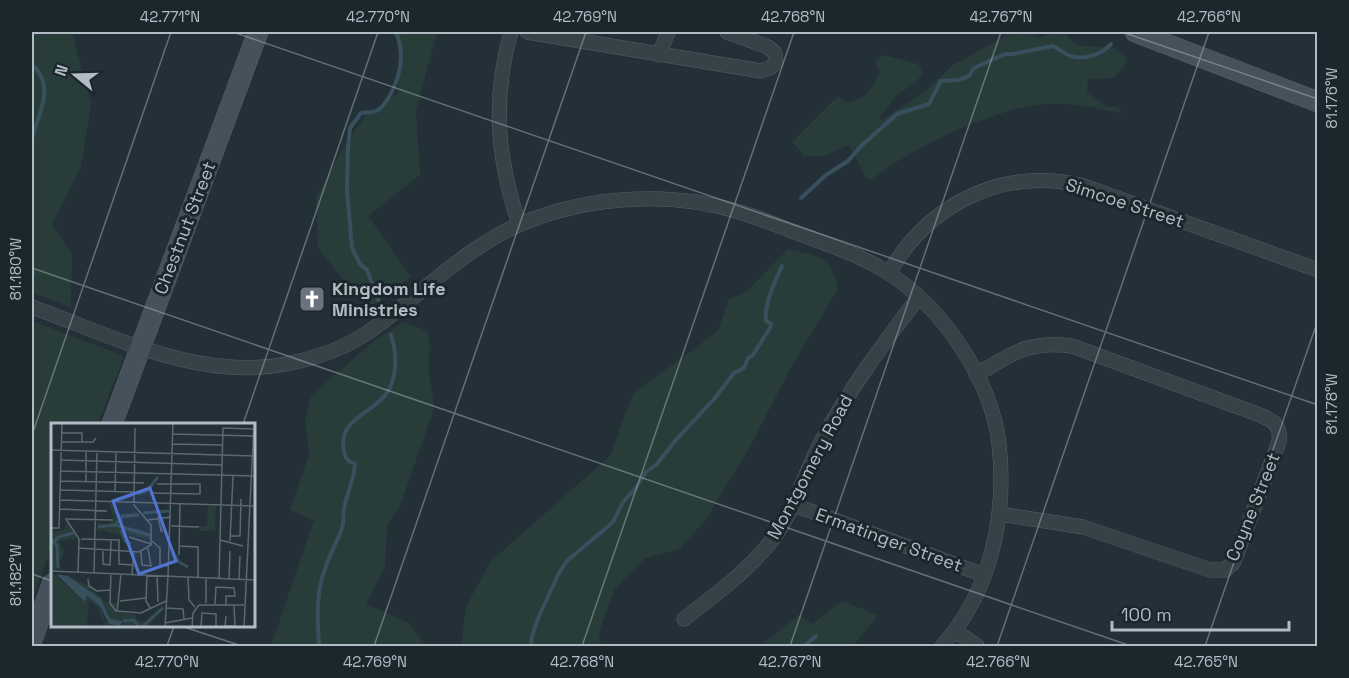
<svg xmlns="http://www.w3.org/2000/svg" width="1349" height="678" viewBox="0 0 1349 678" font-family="'Space Grotesk',sans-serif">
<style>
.green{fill:#283d39}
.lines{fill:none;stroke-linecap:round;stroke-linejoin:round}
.stream{stroke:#384f5d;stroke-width:4}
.street-casing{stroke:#545f66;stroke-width:15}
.secondary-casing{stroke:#545f66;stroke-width:21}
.street{stroke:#364148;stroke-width:14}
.secondary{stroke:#45515b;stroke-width:20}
.ticks{fill:none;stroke:#b1bcc4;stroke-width:1.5;stroke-opacity:0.45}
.labels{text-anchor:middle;stroke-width:6;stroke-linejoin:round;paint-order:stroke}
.street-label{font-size:18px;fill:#b1bcc4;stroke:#1c262d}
.poi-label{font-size:18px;font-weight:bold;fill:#b1bcc4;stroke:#1c262d;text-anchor:start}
.inset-river{fill:none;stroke:#384f5d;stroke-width:3}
.inset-road{fill:none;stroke:#5c6870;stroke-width:1.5}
.view{fill:#5174d1;fill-opacity:0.15;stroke:#5174d1;stroke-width:3}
.inset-edge{fill:none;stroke:#b1bcc4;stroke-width:3}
.neatline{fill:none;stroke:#b1bcc4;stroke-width:2}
.ticks-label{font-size:15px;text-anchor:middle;fill:#b1bcc4}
</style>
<rect width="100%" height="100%" fill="#233038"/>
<g class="green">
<path d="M32,32h40l19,71 -10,64 -29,58 20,28 -1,54 -39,-14z"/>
<path d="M390,32h47l-21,79 4,64 -52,41 43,61 -44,32 -49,-61 -2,-50 25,-46 25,-37 32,-21 2,-30 -3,-26z"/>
<path d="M1026,33l12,5 14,-5 14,2 8,8 8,3 32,1 12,9 -1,10 -12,12 -25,1 -1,13 20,15h11l4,6c-22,-4 -51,-11 -73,-9 -50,2 -139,44 -178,76l-5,-2 -17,-33 -25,11h-20l-12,-14 46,-46 9,7c21,-5 24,-12 32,-31l-4,-11 9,-6 34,9 5,9 -7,9 -19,13 -19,25 7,-2 40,-27 28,-26 55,-30z"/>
<path d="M788,249c30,7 44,7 50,40l-47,78 -42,82 -45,73 -25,27 -35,10 -30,31 -15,42 2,14h-140l5,-39 24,-45 120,-106 23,-62 85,-63 11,-32 17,-7z"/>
<path d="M32,321l92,35 -26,68h-46v121l-20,55z"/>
<path d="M403,322l24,9c5,14 1,24 2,38 0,13 5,25 5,39l-34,98 -13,20 -2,41 -19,37 43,19 17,23h-155l43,-126 -24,-10 19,-55 -4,-35 6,-23 20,-19 42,-36z"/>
<path d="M842,601l36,14 -25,31h-93l39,-31 14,9z"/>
</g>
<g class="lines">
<g class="stream">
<path d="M32,65c23,19 8,48 0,72"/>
<path d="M801,198l25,-23 22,-14 13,-15 36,-32 32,-10 12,-23 18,-1 10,-4 5,-8 31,-14h8l40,-8c6,3 12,8 17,10 15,4 31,-1 41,-12"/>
<path d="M32,267l1,7 -1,4"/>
<path d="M382,310l-15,-40 -7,-6 -8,-16 -5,-58 1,-43 2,-19 11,-15c4,-1 11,0 15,-2 6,-2 10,-9 13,-14 12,-21 16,-43 7,-65"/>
<path d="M319,646c-1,-21 -3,-42 2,-64 4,-18 13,-34 20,-51 3,-7 2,-15 3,-23 3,-15 10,-28 11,-44 -7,-3 -10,-5 -11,-13 -7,-32 28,-37 42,-57 12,-16 11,-42 5,-59"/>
<path d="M531,646l1,-10 7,-20 20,-43 8,-12 46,-39 10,-20 12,-13 11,-17 11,-8 18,-23 40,-43 19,-25 10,-5 4,-10 5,-3 17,-27 1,-4 -5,-3c-2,-19 9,-38 16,-55"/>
<path d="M804,646l12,-10"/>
</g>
<defs>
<g id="street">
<path d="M511,32c-19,67 -14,126 8,192"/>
<path d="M527,32l234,39 9,-3 6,-6 -1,-9 -7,-6 -41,-15"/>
<path d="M659,55l9,-23"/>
<path d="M889,273c40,-70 115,-107 195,-87l234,84"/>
<path d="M32,307c80,29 167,74 254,57 26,-5 54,-14 76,-28 14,-8 26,-19 38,-28 39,-31 77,-66 123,-85 69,-28 149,-32 220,-10 19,6 38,14 57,21 30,11 60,21 87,38 55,35 104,106 112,172 8,71 -8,148 -57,202"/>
<path d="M976,375c35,-21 52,-35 96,-29l188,69c14,6 21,10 19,27l-41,109 -5,12 -8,7h-15l-127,-43 -83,-13"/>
<path d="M794,505l190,70"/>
<path d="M684,619c30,-23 61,-46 85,-75 25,-30 34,-68 52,-102 27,-51 62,-98 97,-144"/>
<path d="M955,631l22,15"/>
</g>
<g id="secondary">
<path d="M1135,32l183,70"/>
<path d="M112,424l146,-392"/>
<path d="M32,640l20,-56"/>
</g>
</defs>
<use href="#street" class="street-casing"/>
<use href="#secondary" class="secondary-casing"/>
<use href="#street" class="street"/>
<use href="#secondary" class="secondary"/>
</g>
<path class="ticks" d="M233,32l1085,373M1122,32l196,67M32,268l1099,378M243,424l135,-392M32,435l139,-403M32,574l20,7M181,626l61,20M167,646l7,-20M374,646l212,-614M582,646l212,-614M790,646l211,-614M997,646l212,-614M1205,646l113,-326"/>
<defs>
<symbol id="church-square" viewBox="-11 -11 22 22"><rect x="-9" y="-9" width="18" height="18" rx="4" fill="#6b7280" stroke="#1c262d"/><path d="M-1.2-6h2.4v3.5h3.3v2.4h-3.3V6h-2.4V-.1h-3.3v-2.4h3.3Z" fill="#fff"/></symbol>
</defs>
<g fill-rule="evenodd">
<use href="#church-square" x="297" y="284" width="30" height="30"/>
</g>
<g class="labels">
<g class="street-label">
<text transform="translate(1125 203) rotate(18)" y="6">Simcoe Street</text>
<text transform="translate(185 228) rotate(-69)" y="6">Chestnut Street</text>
<text transform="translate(810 467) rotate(-62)" y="6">Montgomery Road</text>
<text transform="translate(1253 507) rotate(-68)" y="6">Coyne Street</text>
<text transform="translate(889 540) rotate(20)" y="6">Ermatinger Street</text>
</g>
<g class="poi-label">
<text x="332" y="295">Kingdom Life<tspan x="332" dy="21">Ministries</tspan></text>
</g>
</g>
<g transform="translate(51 423)">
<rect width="204" height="204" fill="#233038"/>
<path d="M57,79l7,2 4,11 16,-3 5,4 -16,3 -2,6 19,5 11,6 -2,3 -24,-6v6l7,8 -13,-12 -19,-5 -4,2v-9l12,1 5,-5zM157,83h8l-1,25h-16v-5h8zM16,100l10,16 -18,2 5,11 -5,12 4,5 -12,1v-38l13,-2zM0,149l34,30 1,-6 14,10 5,15 11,6h-10l-8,-19 -9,-7 -2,26h-36zM19,154l18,8 17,17 14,1 -3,9 20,3 1,5 7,2 19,-17v4l-16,18h-27l3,-6 -13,-2 -9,-20z" fill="#283d39"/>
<path d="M5,151l12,2 33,23 9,20 13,2 -3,5 -11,-2 -9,-18 -13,-10 -2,6z" fill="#384f5d"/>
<path class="inset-river" d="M86,71l10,-3 11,-14M64,78l17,-6M92,90l26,-2M64,102l8,-9 16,-1M47,104l16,-2 36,10M70,107l4,11 6,3M0,117l6,5 1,23M4,118l3,-4 16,-4M121,127l7,12 9,5M72,198l10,-1 7,7M91,204l21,-19"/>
<path class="inset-road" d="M10,10h21v9M122,11l81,2M10,19h32l3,-4M121,21l51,1M0,27l204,6M10,37l161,5M9,48l195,5M9,58l84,2M35,59v-31M9,67l74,2M64,69l1,-40M99,70l50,1v-10h-43M9,77l195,6M8,86l48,2M107,93l2,9 1,6h1l-2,-6M14,96l48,1M15,96l13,20 -1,33M97,97l23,-3M120,103l28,1M0,105h8l3,-105M180,113h9l1,-37M78,114l22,7M30,116l38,1v24l13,1M169,117l23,6M101,118l8,7v17l9,1M179,118l3,-65M128,123l19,1v30M28,125l60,4 12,-7v-20l-17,-20 1,-77M52,126v15l7,1 1,-25M90,129l1,13 9,1 -3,-18M128,132l1,-52M0,148l204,9M43,150l3,-122M60,150l-1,30 6,8 25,2 25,-12M81,151l2,-22M96,152l-1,26 5,8M106,152l1,27M117,153l5,-153M137,154l1,23 6,7M168,155l4,-150 31,1M37,156l1,7 8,5 13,-1M178,156l1,-28M188,156l1,-23M69,178l26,-3M155,180v-25M164,181l1,-17 18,1 1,8h-9v10M183,182l1,22M115,185l17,1 1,10M66,189l4,-38M175,193l-1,10h10M114,200l27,-5M114,204l3,-51M141,204l1,-14 6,-8h45M150,204l1,-14 14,1v13M193,204l10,-204"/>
<path class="view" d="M99,65l26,73 -37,13 -26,-73z"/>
<rect width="204" height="204" class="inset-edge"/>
</g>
<rect width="1349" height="678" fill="none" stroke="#1c262d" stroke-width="66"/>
<g transform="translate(75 75) rotate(289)" stroke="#1c262d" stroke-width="4.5" paint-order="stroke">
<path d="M0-4.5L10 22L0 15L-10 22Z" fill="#b1bcc4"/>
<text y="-9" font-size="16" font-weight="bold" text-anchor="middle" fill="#b1bcc4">N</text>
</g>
<path d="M1112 621v9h177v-9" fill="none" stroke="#b1bcc4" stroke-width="3"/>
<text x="1121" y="621" font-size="18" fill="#b1bcc4" stroke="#1c262d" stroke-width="4.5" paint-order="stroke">100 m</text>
<rect x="33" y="33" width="1283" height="612" class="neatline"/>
<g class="ticks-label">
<text x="170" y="22">42.771°N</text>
<text x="378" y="22">42.770°N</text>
<text x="585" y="22">42.769°N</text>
<text x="793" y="22">42.768°N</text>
<text x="1001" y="22">42.767°N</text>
<text x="1209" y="22">42.766°N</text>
<text transform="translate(1332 98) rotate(-90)" y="5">81.176°W</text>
<text transform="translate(16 269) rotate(-90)" y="5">81.180°W</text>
<text transform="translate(1332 404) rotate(-90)" y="5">81.178°W</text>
<text transform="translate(16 575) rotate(-90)" y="5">81.182°W</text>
<text x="167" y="667">42.770°N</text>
<text x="375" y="667">42.769°N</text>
<text x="582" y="667">42.768°N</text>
<text x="790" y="667">42.767°N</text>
<text x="998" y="667">42.766°N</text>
<text x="1206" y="667">42.765°N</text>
</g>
</svg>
